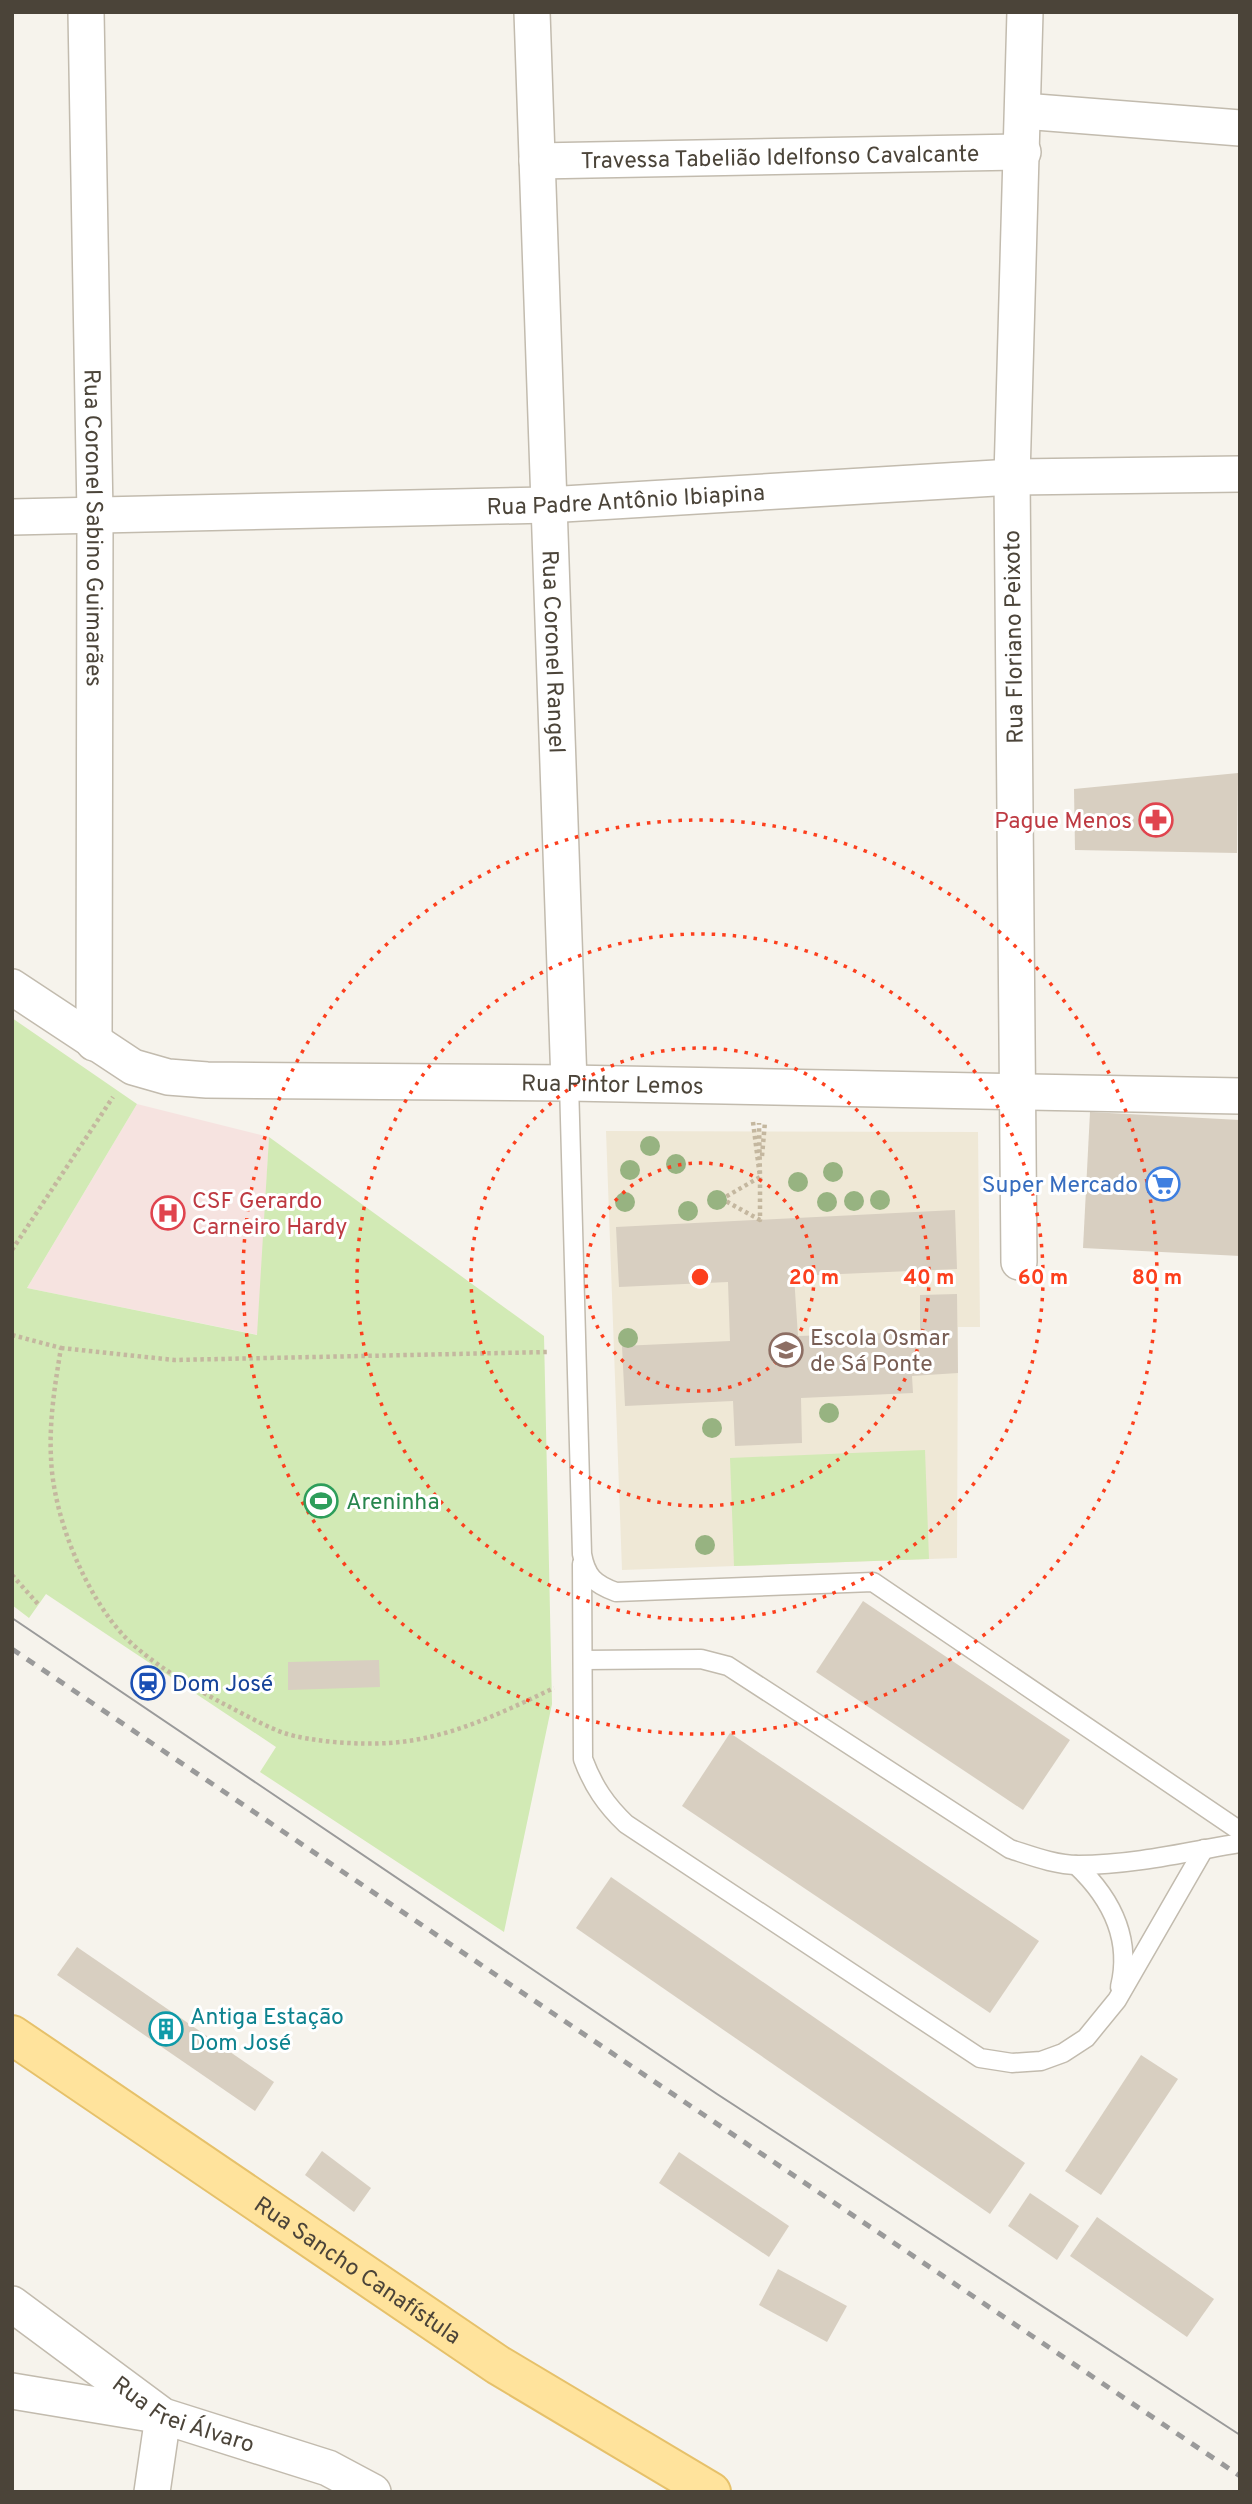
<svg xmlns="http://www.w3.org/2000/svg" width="1252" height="2504" viewBox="0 0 1252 2504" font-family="Overpass,sans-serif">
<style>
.education{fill:#efe8d6}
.medical{fill:#f6e3e0}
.green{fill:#d2eab5}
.building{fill:#d8cfc1}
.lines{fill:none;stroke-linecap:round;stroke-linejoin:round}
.lane-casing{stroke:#c2bbae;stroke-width:21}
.street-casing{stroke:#c2bbae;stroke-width:38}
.primary-casing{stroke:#e6c16a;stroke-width:42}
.path{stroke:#c4b79f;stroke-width:4.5;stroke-dasharray:3.5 3.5;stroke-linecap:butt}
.lane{stroke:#fff;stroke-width:18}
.street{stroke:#fff;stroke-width:35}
.primary{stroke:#ffe39c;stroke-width:38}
.tram{stroke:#9a9a9a;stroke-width:2}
.rail{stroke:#9a9a9a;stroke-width:5;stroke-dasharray:9 9;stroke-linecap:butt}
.tree{fill:#97b381}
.ring{fill:none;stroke:#fc3f1d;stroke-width:3.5;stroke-dasharray:3.5 7}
.labels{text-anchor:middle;stroke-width:6;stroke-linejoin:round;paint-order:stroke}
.street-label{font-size:23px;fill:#4b4439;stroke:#fff}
.health-label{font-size:23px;fill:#be3a42;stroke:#fff;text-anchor:end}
.shop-label{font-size:23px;fill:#366cbe;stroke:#fff;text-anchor:end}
.education-label{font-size:23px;fill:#785e54;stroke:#fff;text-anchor:start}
.leisure-label{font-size:23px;fill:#27864d;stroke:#fff;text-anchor:start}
.transit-label{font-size:23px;fill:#164399;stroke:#fff;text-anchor:start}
.culture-label{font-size:23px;fill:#0d838f;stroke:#fff;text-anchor:start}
.centre{fill:#fc3f1d;stroke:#fff;stroke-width:3.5}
.ring-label{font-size:21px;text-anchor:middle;font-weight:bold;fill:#fc3f1d;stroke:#fff;stroke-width:6;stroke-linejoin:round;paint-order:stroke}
</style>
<rect width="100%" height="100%" fill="#f6f3ec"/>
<path class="education" d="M606,1131l372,1 2,195h-22l-1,231 -335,12z"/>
<path class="medical" d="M137,1104l132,33 -11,198 -231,-47z"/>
<g class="green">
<path d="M12,1018l125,86 -110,184 230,47 12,-198 275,199 8,368 -48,228 -244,-160 16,-25 -230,-153 -17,24 -17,-13z"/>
<path d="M925,1450l4,109 -195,7 -4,-108z"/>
</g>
<g class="building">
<path d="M1238,773l-1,80 -162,-3 -1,-61z"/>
<path d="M1090,1112l150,8v136l-157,-8z"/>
<path d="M955,1210l2,59 -163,7 4,60 122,-4v-37l37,-1 1,79 -46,3 1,17 -112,5 1,45 -67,3 -2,-45 -108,5 -3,-60 108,-5 -2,-59 -109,5 -3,-60z"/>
<path d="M863,1601l207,139 -47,70 -207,-138z"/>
<path d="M379,1660l1,27 -92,3v-28z"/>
<path d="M730,1733l309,208 -49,72 -308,-207z"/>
<path d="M611,1877l414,286 -35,51 -414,-286z"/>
<path d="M77,1947l197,135 -19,29 -198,-136z"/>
<path d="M1141,2055l37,24 -77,116 -36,-24z"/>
<path d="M322,2151l49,37 -17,24 -49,-37z"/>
<path d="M679,2152l110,74 -20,31 -110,-74z"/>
<path d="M1030,2193l49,33 -22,34 -49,-34z"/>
<path d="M1097,2217l117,82 -27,38 -117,-81z"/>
<path d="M778,2269l69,37 -20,36 -68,-37z"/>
</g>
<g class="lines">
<defs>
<g id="lane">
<path d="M569,1083l13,471c4,22 12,30 34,38l257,-10 367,249"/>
<path d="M582,1564l1,195c10,27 23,46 43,65l354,234 32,5 29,-2 22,-8 23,-15 31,-38 87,-151"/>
<path d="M583,1660l118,-1 27,7 282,183c22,7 45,16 68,16 54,0 109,-13 162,-22"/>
<path d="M1076,1865c35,33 56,73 44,122"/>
</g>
<g id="street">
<path id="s1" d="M86,12l9,503 -1,528"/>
<path id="s2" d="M532,12l37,1071"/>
<path d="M1023,111l217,17"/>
<path id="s3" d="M537,161l486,-9"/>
<path id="s4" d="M12,517l535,-12 465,-28 228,-3"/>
<path id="s5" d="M12,987l121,80 35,10 39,3 362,3 671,13"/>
<path d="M1019,1262l-7,-785 13,-465"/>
<path id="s6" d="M12,2304l151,112 165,52 45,24"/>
<path d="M12,2391l145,24"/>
<path d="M152,2492l11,-76"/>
</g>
<g id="primary">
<path id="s7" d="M12,2035l486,330 213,127"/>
</g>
</defs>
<use href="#lane" class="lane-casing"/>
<use href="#street" class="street-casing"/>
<use href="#primary" class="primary-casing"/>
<g class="path">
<path d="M753,1122l7,55v43l-38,-21 38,-22 -1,-54"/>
<path d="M762,1156l3,-34"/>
<path d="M12,1250l101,-153"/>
<path d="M12,1335l49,13c-6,36 -12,73 -10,110 2,58 34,137 74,179 27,27 64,48 97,66 20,10 40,22 62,30 27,9 76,12 105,10 60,-4 112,-30 165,-55"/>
<path d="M61,1348l113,12 375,-8"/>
<path d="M12,1575l26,29"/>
</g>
<use href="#lane" class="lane"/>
<use href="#street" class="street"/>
<use href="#primary" class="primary"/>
<path class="tram" d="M12,1618l705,476 523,341"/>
<path class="rail" d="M12,1649l1228,827"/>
</g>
<g class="tree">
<circle cx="650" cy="1146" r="10"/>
<circle cx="676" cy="1164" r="10"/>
<circle cx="630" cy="1170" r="10"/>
<circle cx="833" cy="1172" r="10"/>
<circle cx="798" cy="1182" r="10"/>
<circle cx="717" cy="1200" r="10"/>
<circle cx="880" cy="1200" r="10"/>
<circle cx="854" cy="1201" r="10"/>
<circle cx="625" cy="1202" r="10"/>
<circle cx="827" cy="1202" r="10"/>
<circle cx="688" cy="1211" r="10"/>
<circle cx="628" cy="1338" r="10"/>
<circle cx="829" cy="1413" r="10"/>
<circle cx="712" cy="1428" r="10"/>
<circle cx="705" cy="1545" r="10"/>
</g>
<g class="ring">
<circle cx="700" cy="1277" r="114"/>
<circle cx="700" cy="1277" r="229"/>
<circle cx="700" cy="1277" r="343"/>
<circle cx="700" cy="1277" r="457"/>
</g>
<defs>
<symbol id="pharmacy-ring" viewBox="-11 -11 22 22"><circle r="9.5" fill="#fff" stroke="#e0444e" stroke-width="1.5"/><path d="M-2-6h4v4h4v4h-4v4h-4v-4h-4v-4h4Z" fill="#e0444e"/></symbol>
<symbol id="supermarket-ring" viewBox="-11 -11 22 22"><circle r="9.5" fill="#fff" stroke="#3f7fe0" stroke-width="1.5"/><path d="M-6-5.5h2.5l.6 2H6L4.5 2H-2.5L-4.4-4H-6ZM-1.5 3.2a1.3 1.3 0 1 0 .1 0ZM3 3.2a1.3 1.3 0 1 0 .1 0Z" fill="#3f7fe0"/></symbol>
<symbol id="hospital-ring" viewBox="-11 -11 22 22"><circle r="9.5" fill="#fff" stroke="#e0444e" stroke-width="1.5"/><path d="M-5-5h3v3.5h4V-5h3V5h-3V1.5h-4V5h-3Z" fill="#e0444e"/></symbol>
<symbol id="school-ring" viewBox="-11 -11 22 22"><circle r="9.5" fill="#fff" stroke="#8d6e63" stroke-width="1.5"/><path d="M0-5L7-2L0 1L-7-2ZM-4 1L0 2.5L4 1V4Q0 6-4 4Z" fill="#8d6e63"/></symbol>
<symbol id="stadium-ring" viewBox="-11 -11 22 22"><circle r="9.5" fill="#fff" stroke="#2e9e5b" stroke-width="1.5"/><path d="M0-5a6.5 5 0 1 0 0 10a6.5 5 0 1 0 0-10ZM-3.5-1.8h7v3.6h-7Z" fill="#2e9e5b"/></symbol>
<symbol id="station-ring" viewBox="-11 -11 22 22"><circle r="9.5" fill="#fff" stroke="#1a4fb4" stroke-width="1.5"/><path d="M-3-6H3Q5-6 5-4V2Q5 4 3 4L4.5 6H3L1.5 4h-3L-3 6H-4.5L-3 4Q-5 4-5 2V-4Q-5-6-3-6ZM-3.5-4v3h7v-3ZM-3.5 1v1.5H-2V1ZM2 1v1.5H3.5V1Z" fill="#1a4fb4"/></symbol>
<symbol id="building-ring" viewBox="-11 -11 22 22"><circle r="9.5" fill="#fff" stroke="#0f9aa8" stroke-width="1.5"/><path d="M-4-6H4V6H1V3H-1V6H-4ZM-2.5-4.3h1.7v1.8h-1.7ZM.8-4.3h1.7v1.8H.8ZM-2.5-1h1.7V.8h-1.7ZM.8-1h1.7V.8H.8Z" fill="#0f9aa8"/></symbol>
</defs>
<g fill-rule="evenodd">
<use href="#pharmacy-ring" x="1137" y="801" width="38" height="38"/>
<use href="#supermarket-ring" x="1144" y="1165" width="38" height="38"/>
<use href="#hospital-ring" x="149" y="1194" width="38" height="38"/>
<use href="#school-ring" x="767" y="1331" width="38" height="38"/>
<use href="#stadium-ring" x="302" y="1482" width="38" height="38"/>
<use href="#station-ring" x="129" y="1664" width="38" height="38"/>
<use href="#building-ring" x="147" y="2010" width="38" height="38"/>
</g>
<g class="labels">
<g class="street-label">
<text dy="8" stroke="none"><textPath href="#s3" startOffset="243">Travessa Tabelião Idelfonso Cavalcante</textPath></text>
<text dy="8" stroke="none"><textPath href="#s4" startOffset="614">Rua Padre Antônio Ibiapina</textPath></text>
<text dy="8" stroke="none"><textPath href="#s1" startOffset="516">Rua Coronel Sabino Guimarães</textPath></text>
<text transform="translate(1013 637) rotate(-91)" y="8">Rua Floriano Peixoto</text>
<text dy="8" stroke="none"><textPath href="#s2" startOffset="640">Rua Coronel Rangel</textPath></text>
<text dy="8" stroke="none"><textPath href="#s5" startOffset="626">Rua Pintor Lemos</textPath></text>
<text dy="8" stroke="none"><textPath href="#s7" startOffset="418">Rua Sancho Canafístula</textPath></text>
<text dy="8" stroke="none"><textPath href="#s6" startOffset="206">Rua Frei Álvaro</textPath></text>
</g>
<g class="health-label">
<text x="1132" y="828">Pague Menos</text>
<text x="192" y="1208" text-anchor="start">CSF Gerardo<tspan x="192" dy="26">Carneiro Hardy</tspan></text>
</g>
<g class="shop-label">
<text x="1138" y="1192">Super Mercado</text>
</g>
<g class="education-label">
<text x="810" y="1345">Escola Osmar<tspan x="810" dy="26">de Sá Ponte</tspan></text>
</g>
<g class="leisure-label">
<text x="346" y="1509">Areninha</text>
</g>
<g class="transit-label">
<text x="172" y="1691">Dom José</text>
</g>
<g class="culture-label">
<text x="190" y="2024">Antiga Estação<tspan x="190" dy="26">Dom José</tspan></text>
</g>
</g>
<circle cx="700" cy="1277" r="10" class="centre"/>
<g class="ring-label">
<text x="814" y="1284">20 m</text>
<text x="929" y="1284">40 m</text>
<text x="1043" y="1284">60 m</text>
<text x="1157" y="1284">80 m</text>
</g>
<rect width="1252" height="2504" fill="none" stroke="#4b4439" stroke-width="28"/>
</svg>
